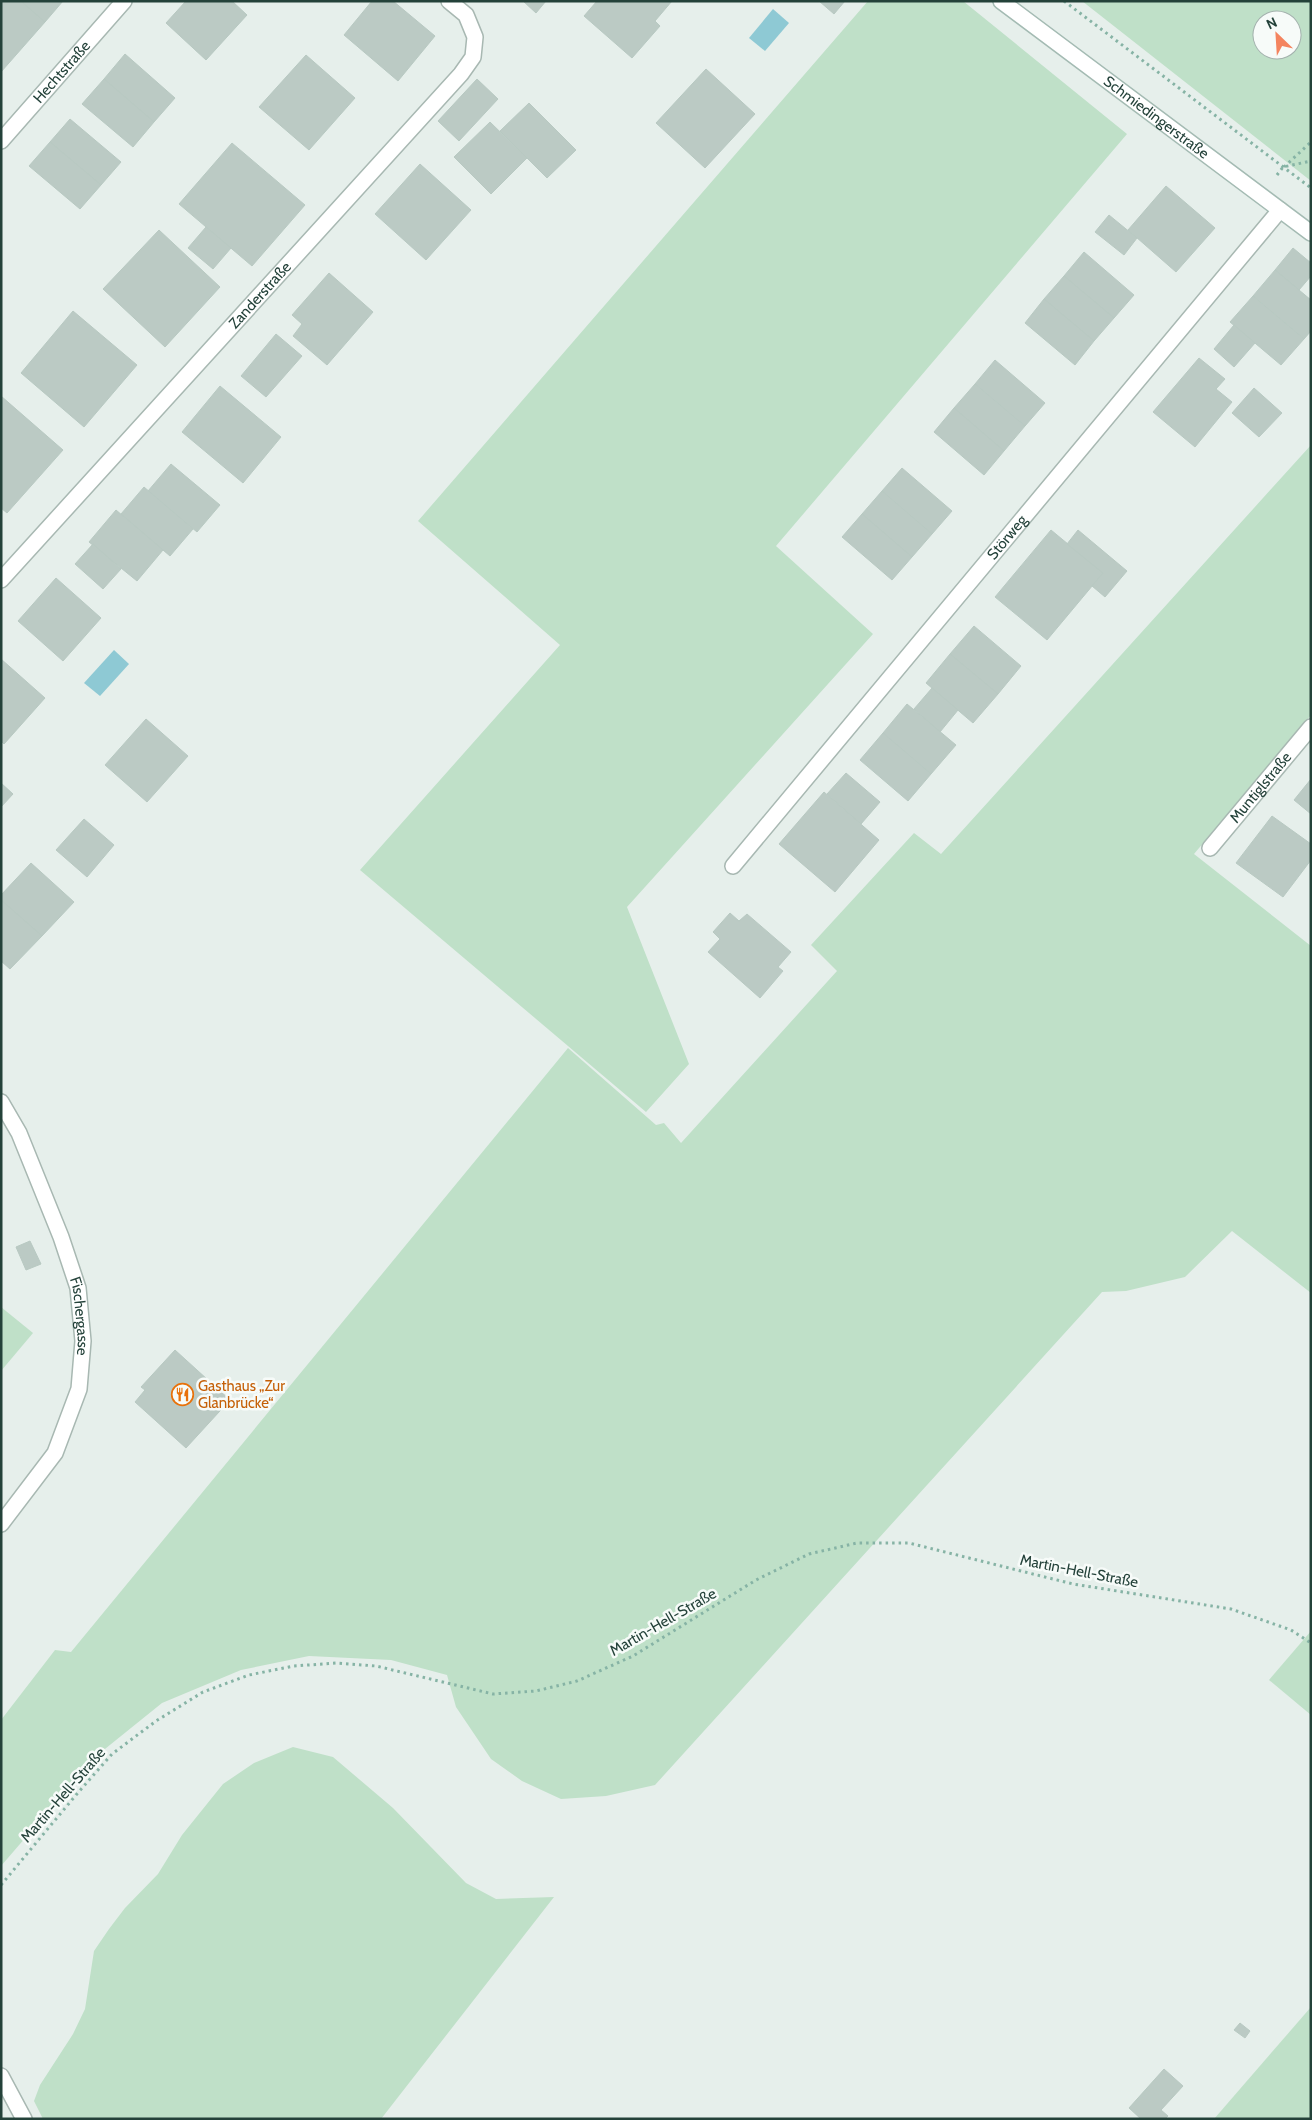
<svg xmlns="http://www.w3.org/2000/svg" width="1312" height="2120" viewBox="0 0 1312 2120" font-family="Cabin,sans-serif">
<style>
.green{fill:#bfe0c8;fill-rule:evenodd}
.water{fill:#8ec9d4}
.building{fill:#bbcac4;stroke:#b8c9c2}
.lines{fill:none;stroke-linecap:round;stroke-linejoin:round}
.street-casing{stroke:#a8b8b2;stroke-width:18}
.secondary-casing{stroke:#a4bbb3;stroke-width:18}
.path{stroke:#86b3a5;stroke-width:3;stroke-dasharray:2.5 4;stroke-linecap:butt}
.street{stroke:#fff;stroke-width:15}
.secondary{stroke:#fff;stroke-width:15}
.labels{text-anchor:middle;stroke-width:5;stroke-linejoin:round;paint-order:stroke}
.street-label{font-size:15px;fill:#24423a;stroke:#f7fbf9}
.food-label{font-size:15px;fill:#c56008;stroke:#f7fbf9;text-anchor:start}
</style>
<rect width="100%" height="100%" fill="#e6efeb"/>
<g class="green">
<path d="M868,1h95l164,133 -351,412 97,88 -246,273 62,157 -43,48 -286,-242 200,-225 -142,-124z"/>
<path d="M1082,1h229v180zM1262,20h30v30h-30z"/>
<path d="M1311,445v270l-117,139 117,92v347l-79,-62 -47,46 -59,14 -24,1 -447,493 -49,11 -45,3 -39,-18 -31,-22 -35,-52 -9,-32 -56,-15 -82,-4 -68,14 -79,33 -67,54 -94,109v-146l54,-70 16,2 497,-604 88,77 8,-2 17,20 156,-172 -26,-26 103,-112 27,21z"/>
<path d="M1,1307l32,26 -32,38z"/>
<path d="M1311,1631v84l-42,-35z"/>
<path d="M293,1747l40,10 60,51 73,75 30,16 58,-2 -173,222h-338l-9,-18 6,-16 33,-51 12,-25 9,-58 15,-22 16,-21 33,-34 24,-39 41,-51 31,-21z"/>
<path d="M1311,2007v112h-97z"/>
</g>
<g class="water">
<path d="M773,9l16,14 -24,28 -16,-13z"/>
<path d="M114,650l15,14 -29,32 -16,-13z"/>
</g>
<g class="building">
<path d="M1,1h20l24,21 -44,50z"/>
<path d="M21,1h42l-18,21z"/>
<path d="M186,1h46l15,14 -41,45 -40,-37z"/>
<path d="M372,1h21l42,35 -37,45 -54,-46z"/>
<path d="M523,1h23l-10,12z"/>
<path d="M597,1h75l-17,20 5,5 -28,32 -48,-42z"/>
<path d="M819,1h26l-11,13z"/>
<path d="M125,54l50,44 -21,24 -50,-43z"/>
<path d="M306,55l49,43 -46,52 -50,-43z"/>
<path d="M706,69l49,45 -50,54 -49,-45z"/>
<path d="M104,79l50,43 -21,25 -51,-43z"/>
<path d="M477,79l21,20 -39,42 -21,-20z"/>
<path d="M529,103l47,47 -29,28 -47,-47z"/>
<path d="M70,119l51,43 -20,23 -51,-43z"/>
<path d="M490,122l37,36 -36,36 -37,-37z"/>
<path d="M50,142l51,43 -21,24 -51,-43z"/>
<path d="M232,143l73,62 -53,61 -73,-62z"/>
<path d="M420,164l51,46 -45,50 -51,-46z"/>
<path d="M1166,186l49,42 -39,44 -48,-42z"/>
<path d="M1109,215l28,23 -13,17 -29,-23z"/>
<path d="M206,227l25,21 -18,21 -25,-21z"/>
<path d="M159,230l61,57 -55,60 -62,-58z"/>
<path d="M1293,248l18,15v13l-12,14 -24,-20z"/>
<path d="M1084,252l50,43 -20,23 -50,-42z"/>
<path d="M1275,270l36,30v31l-7,8 -51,-43z"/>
<path d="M329,273l44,39 -46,53 -34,-29 9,-12 -10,-9z"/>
<path d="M1064,276l50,42 -20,23 -50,-42z"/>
<path d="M1253,296l51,43 -23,26 -51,-43z"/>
<path d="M1044,299l50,42 -19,24 -50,-42z"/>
<path d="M73,311l64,54 -53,62 -63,-54z"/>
<path d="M1234,325l21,18 -21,24 -20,-18z"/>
<path d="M276,334l26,22 -36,41 -25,-21z"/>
<path d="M1199,358l26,21 -9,10 16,13 -37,45 -42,-35z"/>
<path d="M995,360l50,43 -20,23 -50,-42z"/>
<path d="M975,384l50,42 -21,25 -50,-43z"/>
<path d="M220,386l61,51 -38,46 -61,-51z"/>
<path d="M1254,388l28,25 -23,24 -27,-24z"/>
<path d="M1,396l62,54 -56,63 -6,-5z"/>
<path d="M954,408l50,43 -20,24 -50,-43z"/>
<path d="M171,464l49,41 -23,27 -49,-41z"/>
<path d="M902,468l50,43 -20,23 -50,-43z"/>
<path d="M144,487l49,42 -23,27 -49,-42z"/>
<path d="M882,491l50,43 -20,23 -50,-43z"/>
<path d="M116,510l47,40 -26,31 -48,-39z"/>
<path d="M862,514l50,43 -20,23 -50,-43z"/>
<path d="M1051,530l52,43 -56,67 -52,-43z"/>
<path d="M1078,530l49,41 -22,26 -13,-11 11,-13 -36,-29z"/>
<path d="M93,544l28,25 -18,20 -28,-25z"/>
<path d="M56,578l45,40 -38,43 -45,-40z"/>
<path d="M974,626l47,40 -23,28 -48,-40z"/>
<path d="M950,654l48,40 -25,29 -47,-40z"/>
<path d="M1,659l44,39 -41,46 -3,-3z"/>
<path d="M932,688l26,22 -18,22 -26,-23z"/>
<path d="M907,704l49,41 -25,29 -48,-41z"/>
<path d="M146,719l42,37 -41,46 -42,-37z"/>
<path d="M883,733l48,41 -23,27 -48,-41z"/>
<path d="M846,773l34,29 -19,22 -34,-30z"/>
<path d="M1311,779v35l-17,-14z"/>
<path d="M1,783l12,11 -12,13z"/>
<path d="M824,792l55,48 -44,52 -56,-48z"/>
<path d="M1272,816l39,28v16l-28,37 -47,-34z"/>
<path d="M84,819l30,26 -27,32 -31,-27z"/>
<path d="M31,863l43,39 -32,34 -41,-36v-5z"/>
<path d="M1,900l41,36 -32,33 -9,-8z"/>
<path d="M730,913l9,8 8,-7 44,38 -13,15 5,4 -23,27 -52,-46 12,-13 -7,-7z"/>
<path d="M30,1241l11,23 -15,6 -10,-23z"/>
<path d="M175,1350l55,50 -44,48 -51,-46 10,-12 -4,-3z"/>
<path d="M1240,2023l10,8 -5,7 -11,-8z"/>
<path d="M1164,2069l19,17 -22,24 7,6 -3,3h-24l-12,-11z"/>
</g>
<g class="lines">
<defs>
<g id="street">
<path id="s1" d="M1,141l123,-140"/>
<path id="s2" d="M1,580l460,-506 12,-17 2,-20 -9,-22 -17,-14"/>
<path id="s3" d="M1210,848l101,-121"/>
<path id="s4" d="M733,866l547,-656"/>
<path id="s5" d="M1,1102l18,31 42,104 17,51 5,53 -4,48 -24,64 -54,71"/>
<path d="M1,2076l23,43"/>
</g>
<g id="secondary">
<path id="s6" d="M1001,1l310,232"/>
</g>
</defs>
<use href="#street" class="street-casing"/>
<use href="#secondary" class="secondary-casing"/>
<g class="path">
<path d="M1064,1l247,187"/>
<path d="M1284,167l27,-25"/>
<path d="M1277,175l6,-8 28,-6"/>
<path d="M1,1885l75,-90 36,-41 44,-33 47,-29 46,-17 45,-9 43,-3 39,3 117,28 43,-3 41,-10 56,-25 123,-76 53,-26 48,-11h52l164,41 158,25 60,21 20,13"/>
</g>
<use href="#street" class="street"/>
<use href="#secondary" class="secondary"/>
</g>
<defs>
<symbol id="restaurant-ring" viewBox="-11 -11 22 22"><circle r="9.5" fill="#f7fbf9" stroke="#e8710a" stroke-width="1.5"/><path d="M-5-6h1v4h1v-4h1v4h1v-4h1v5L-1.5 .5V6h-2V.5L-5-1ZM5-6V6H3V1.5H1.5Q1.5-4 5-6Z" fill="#e8710a"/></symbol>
</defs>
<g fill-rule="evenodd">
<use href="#restaurant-ring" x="170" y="1382" width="25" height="25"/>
</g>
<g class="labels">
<g class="street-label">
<text dy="5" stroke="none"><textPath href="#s1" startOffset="92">Hechtstraße</textPath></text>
<text dy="5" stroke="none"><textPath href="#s6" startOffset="194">Schmiedingerstraße</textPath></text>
<text dy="5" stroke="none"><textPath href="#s2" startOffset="385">Zanderstraße</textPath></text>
<text dy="5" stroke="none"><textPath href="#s4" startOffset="428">Störweg</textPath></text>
<text dy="5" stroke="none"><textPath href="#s3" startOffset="79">Muntiglstraße</textPath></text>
<text dy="5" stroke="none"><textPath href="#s5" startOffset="230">Fischergasse</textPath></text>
<text transform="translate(1079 1571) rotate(11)" y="5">Martin-Hell-Straße</text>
<text transform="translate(663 1622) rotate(-30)" y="5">Martin-Hell-Straße</text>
<text transform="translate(63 1795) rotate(-49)" y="5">Martin-Hell-Straße</text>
</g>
<g class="food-label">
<text x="198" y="1391">Gasthaus „Zur<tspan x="198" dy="17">Glanbrücke“</tspan></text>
</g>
</g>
<rect width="1312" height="2120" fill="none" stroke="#24423a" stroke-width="5"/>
<g transform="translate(1277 35) rotate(335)"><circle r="24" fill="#f7fbf9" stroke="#a3b1ad"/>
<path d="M0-4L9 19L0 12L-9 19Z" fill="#f4845f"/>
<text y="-8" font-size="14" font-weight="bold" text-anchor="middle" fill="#24423a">N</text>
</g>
</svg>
